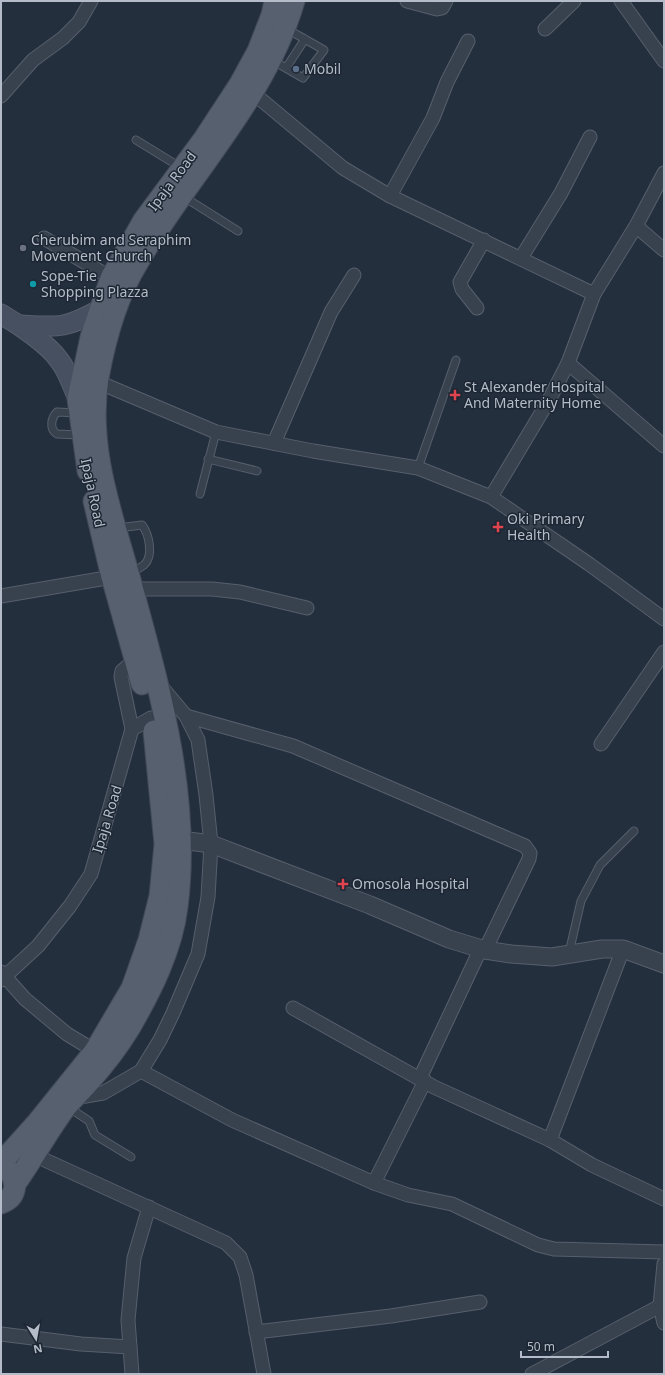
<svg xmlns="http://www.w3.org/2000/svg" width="665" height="1375" viewBox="0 0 665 1375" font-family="'Noto Sans',sans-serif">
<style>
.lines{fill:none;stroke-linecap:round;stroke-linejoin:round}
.service-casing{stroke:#565f6c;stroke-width:9}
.minor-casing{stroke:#565f6c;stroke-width:15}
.tertiary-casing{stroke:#565f6c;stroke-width:19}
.secondary-casing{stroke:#565f6c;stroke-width:21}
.primary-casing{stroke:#414a57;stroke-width:23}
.service{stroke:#38414e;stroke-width:7}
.minor{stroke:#38414e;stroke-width:13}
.tertiary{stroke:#38414e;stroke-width:17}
.secondary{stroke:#465061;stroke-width:19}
.primary{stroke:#56606e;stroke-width:21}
.service-dot{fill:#5c6f8a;stroke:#1d2633;stroke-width:1.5}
.worship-dot{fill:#6b7280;stroke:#1d2633;stroke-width:1.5}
.culture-dot{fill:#0f9aa8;stroke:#1d2633;stroke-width:1.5}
.health-dot{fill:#e0444e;stroke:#1d2633;stroke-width:1.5}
.labels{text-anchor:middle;stroke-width:3;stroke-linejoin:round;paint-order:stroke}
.poi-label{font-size:14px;fill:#b4bcc9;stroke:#1d2633;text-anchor:start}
.street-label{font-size:14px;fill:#b4bcc9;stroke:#1d2633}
</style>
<rect width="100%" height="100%" fill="#242f3e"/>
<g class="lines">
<defs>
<g id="service">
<path d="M272,60l31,18 21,-28 -37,-21"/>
<path d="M286,68l19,-29"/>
<path d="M136,140l44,27"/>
<path d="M184,197l54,34"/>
<path d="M78,413l-21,-1c-6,6 -8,17 0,22l23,1"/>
<path d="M208,459l49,12"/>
<path d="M418,468l38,-108"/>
<path d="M200,494l16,-62"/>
<path d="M118,528l24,-3c7,9 12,31 2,40 -4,3 -9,6 -14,8"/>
<path d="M569,953l12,-52 19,-36 34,-34"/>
<path d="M68,1107l21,14 6,14 36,22"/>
</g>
<g id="minor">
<path d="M407,1l30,8 5,-1 4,-7"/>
<path d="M621,1l43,60"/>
<path d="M545,29l29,-28"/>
<path d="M253,93l90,75 47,28 204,98"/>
<path d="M1,96l32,-36 30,-22 16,-16 12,-21"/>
<path d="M390,196l43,-78 14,-36 21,-41"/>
<path d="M636,226l28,24"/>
<path d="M44,238l67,40"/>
<path d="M521,258l40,-65 29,-56"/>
<path d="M477,308l-15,-19 -2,-7 24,-42"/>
<path d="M568,363l96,83"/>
<path d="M98,382l118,50 97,19 105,17 73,29 98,67 75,55"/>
<path d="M274,443l57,-131 23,-37"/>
<path d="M491,497l58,-97 19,-37 26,-69 42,-68 28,-53"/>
<path d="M133,589h79l28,3 67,16"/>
<path d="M1,596l111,-19"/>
<path d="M186,716l107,30 232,100 5,7 -1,6 -44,91"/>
<path d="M132,729l-11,-52 1,-6 13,-11"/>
<path d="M601,744l63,-92"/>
<path d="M1,972l24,27 42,35 28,17"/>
<path d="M1,980l37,-34 32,-40 21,-32 41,-145 19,-11"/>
<path d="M293,1008l141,79 116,53 42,25 72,34"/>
<path d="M141,1071l91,49 142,63 34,12 44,9 86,41 16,4 110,3"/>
<path d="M420,1078l61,-130"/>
<path d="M74,1098l29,-5 38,-22 19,-31 13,-27 25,-59 10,-57 3,-53 -5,-49 -8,-55 -12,-24 -26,-31"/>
<path d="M550,1140l73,-191"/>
<path d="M34,1155l192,88 14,14 6,18 18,99"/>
<path d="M374,1183l51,-102"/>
<path d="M660,1306l4,17"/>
<path d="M256,1332l135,-16 89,-14"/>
<path d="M1,1334l80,10 49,3"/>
<path d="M132,1374l-4,-54 6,-62 15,-51"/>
<path d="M532,1374l128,-68 4,-42"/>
</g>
<path id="tertiary" d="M181,840l30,4 159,61 79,34 36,11 26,4 41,3 50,-8h21l41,15"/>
<g id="secondary">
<path d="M1,314c17,10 47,30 58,46 9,11 13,25 19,39"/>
<path d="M21,325c37,2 44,4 78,-15"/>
</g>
<g id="primary">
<path d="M88,471l-10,-72 13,-62 20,-59 33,-58 60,-81 36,-55 18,-33 14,-36 3,-14"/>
<path d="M94,501l18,76 30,107"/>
<path d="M1,1163l36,-40 58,-72 37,-63 17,-48 11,-44 5,-52 -11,-113"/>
<path d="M15,1184c18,-25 32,-52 50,-76 7,-9 15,-16 22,-24 16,-18 31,-37 43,-57 21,-36 42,-78 47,-120 14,-108 -17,-217 -45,-320 -18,-68 -46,-137 -34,-209 7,-39 19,-82 40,-116 51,-88 127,-162 156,-261"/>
<path d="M1,1203c15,-5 17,-19 9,-31"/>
</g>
</defs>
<use href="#service" class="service-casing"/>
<use href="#minor" class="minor-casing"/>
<use href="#tertiary" class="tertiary-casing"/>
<use href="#secondary" class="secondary-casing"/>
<use href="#primary" class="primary-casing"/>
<use href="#service" class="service"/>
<use href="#minor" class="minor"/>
<use href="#tertiary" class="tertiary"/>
<use href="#secondary" class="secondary"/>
<use href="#primary" class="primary"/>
</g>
<circle class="service-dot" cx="296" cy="69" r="4"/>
<circle class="worship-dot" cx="23" cy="248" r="4"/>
<circle class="culture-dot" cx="33" cy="284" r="4"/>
<g class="health-dot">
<path d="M453 389h4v4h4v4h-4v4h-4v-4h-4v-4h4z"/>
<path d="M496 521h4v4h4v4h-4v4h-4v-4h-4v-4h4z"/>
<path d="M341 878h4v4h4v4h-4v4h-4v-4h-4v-4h4z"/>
</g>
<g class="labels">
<g class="poi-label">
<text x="304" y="74">Mobil</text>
<text x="31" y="245">Cherubim and Seraphim<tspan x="31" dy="16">Movement Church</tspan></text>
<text x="41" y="281">Sope-Tie<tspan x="41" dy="16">Shopping Plazza</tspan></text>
<text x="464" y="392">St Alexander Hospital<tspan x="464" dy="16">And Maternity Home</tspan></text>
<text x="507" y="524">Oki Primary<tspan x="507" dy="16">Health</tspan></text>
<text x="352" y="889">Omosola Hospital</text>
</g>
<g class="street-label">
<text transform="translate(172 181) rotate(-53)" y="5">Ipaja Road</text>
<text transform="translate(93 493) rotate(78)" y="5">Ipaja Road</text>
<text transform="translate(107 819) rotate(-73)" y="5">Ipaja Road</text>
</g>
</g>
<rect width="665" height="1375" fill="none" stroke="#b4bcc9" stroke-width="4"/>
<g transform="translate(36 1339) rotate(169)" stroke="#1d2633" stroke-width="3" paint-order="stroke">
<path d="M0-3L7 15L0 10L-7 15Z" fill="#b4bcc9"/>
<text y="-6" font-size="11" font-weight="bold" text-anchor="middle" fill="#b4bcc9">N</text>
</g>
<path d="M521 1351v6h87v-6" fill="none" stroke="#b4bcc9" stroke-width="2"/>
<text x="527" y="1351" font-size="12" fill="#b4bcc9" stroke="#1d2633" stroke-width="3" paint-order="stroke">50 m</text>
</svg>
